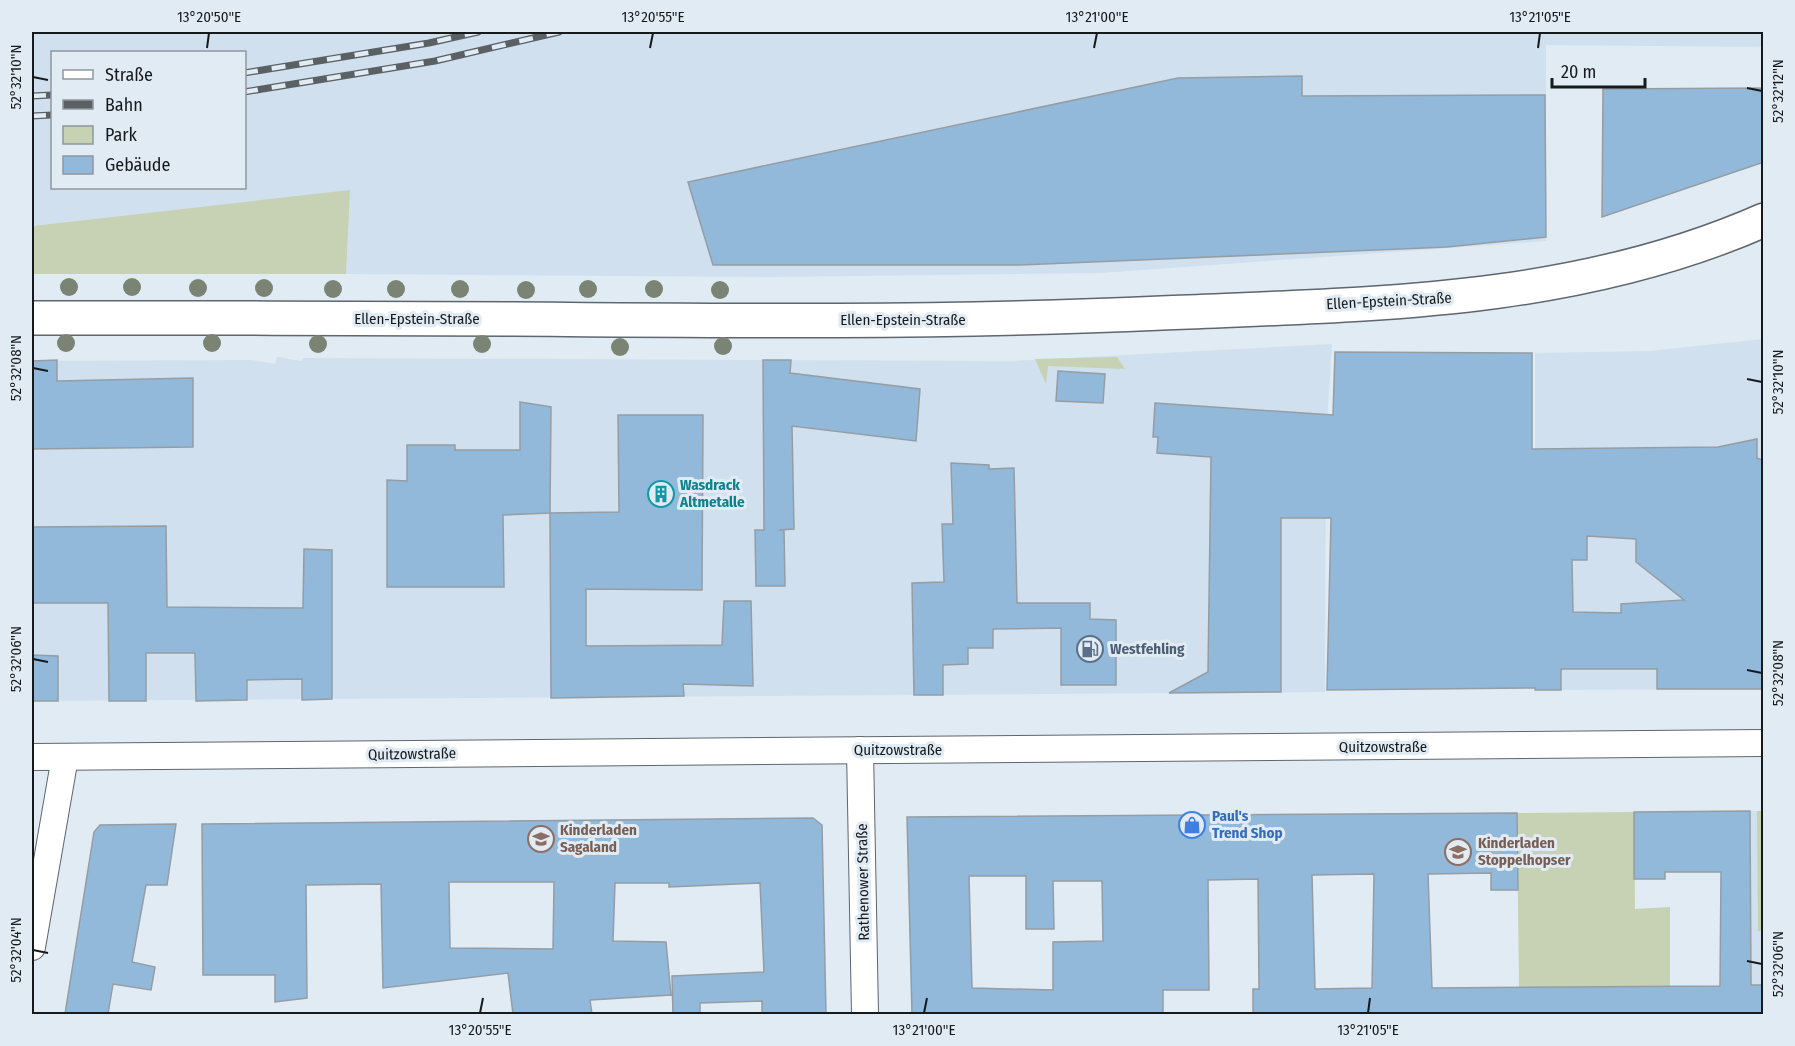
<svg xmlns="http://www.w3.org/2000/svg" width="1795" height="1046" viewBox="0 0 1795 1046" font-family="'Fira Sans Condensed',sans-serif">
<style>
.built{fill:#d1e0ee;fill-rule:evenodd}
.green{fill:#c7d1b3}
.building{fill:#93b9da;stroke:#949da4;stroke-width:1.5;fill-rule:evenodd}
.lines{fill:none;stroke-linecap:round;stroke-linejoin:round}
.minor-casing{stroke:#5e666e;stroke-width:28}
.secondary-casing{stroke:#5e666e;stroke-width:36}
.minor{stroke:#fff;stroke-width:26}
.secondary{stroke:#fff;stroke-width:33}
.rail-casing{stroke:#5b6065;stroke-width:7}
.rail{stroke:#e1ebf3;stroke-width:4.5;stroke-dasharray:14;stroke-linecap:butt}
.tree{fill:#7a8374}
.ticks{fill:none;stroke:#171a1d;stroke-width:2}
.labels{text-anchor:middle;stroke-width:6;stroke-linejoin:round;paint-order:stroke}
.street-label{font-size:15px;fill:#171a1d;stroke:#e1ebf3}
.culture-label{font-size:15px;font-weight:bold;fill:#0d838f;stroke:#e1ebf3;text-anchor:start}
.service-label{font-size:15px;font-weight:bold;fill:#4e5e75;stroke:#e1ebf3;text-anchor:start}
.shop-label{font-size:15px;font-weight:bold;fill:#366cbe;stroke:#e1ebf3;text-anchor:start}
.education-label{font-size:15px;font-weight:bold;fill:#785e54;stroke:#e1ebf3;text-anchor:start}
.neatline{fill:none;stroke:#171a1d;stroke-width:2}
.ticks-label{font-size:15px;text-anchor:middle;fill:#171a1d}
</style>
<rect width="100%" height="100%" fill="#e1ebf3"/>
<g class="built">
<path d="M32,32h1731l1,15 -218,-2v196l-445,32 -323,4 -432,-3 3,-83 -317,35zM52,52h192v136h-192z"/>
<path d="M1763,339v350l-228,1v-337l114,-2z"/>
<path d="M1332,344l-6,95 -1,253 -1293,9v-340l220,-1 23,4 2,-7 25,4 1,-3 708,3z"/>
<path d="M1750,811h13v174h-12z"/>
</g>
<g class="green">
<path d="M350,190l-4,84h-314v-48z"/>
<path d="M1117,357l8,12 -77,-3 -2,18 -11,-25z"/>
<path d="M1757,811h6v120h-5z"/>
<path d="M1634,812l1,97 35,-2v79l-151,1 -2,-174z"/>
</g>
<g class="building">
<path d="M1302,76v20l243,-1 1,142 -99,10 -427,18h-307l-25,-83 490,-104z"/>
<path d="M1764,88v74l-162,55 1,-128z"/>
<path d="M1335,352l197,1v96l186,-2 39,-8v19l7,3v228h-107v-20h-96v21h-26v-2l-208,2 4,-172h-50v174l-112,1 39,-21 3,-215 -54,-4 1,-16h-5l2,-34 178,12zM1587,536l49,3v23l48,38 -63,4v9l-48,-1 -1,-52h15z"/>
<path d="M57,360v21l136,-3v69l-161,2v-88z"/>
<path d="M763,360h28l-1,13 130,16 -4,52 -124,-15 2,103 -15,1h5l1,56h-29l-1,-56h9z"/>
<path d="M1058,371l47,3 -2,29 -47,-2z"/>
<path d="M520,402l31,5 -1,106 -47,2 1,72h-117v-107l20,1v-36h48v5h65z"/>
<path d="M618,415h85l-1,175 -116,-1v57l136,-1 2,-44h27l2,85 -70,-2 1,12 -133,2 -1,-185 69,-1z"/>
<path d="M951,463l38,2v4l25,-1 3,135h73v16l26,1v65h-55v-57l-68,1v19h-25v16l-25,1v30h-29l-2,-112 32,-1 -2,-58h11z"/>
<path d="M166,526l1,81 136,1 1,-59 28,1v149l-30,1v-21l-55,1v20l-51,1 -1,-48h-49v48h-37l-1,-98h-76v-76z"/>
<path d="M32,655l26,1v45h-26z"/>
<path d="M1750,811l1,174h13v29h-511v-25h6l-1,-110 -50,1 1,110h-46v24h-251l-5,-197 610,-4 1,77h-27v-17l-63,1 4,114 288,-2 1,-114h-56v7h-31v-67zM1374,874l-2,114 -57,1 -3,-114zM969,876h57v53h28l-1,-48h49l1,60 -50,1v48l-81,-2z"/>
<path d="M813,818l9,7 4,189h-64v-13l-62,2v11h-27l-1,-38 92,-4 -4,-89 -91,4v-4h-54l-2,58 53,1 5,53 -81,5 2,14h-79l-5,-41 -125,15 -2,-104 -75,1 1,113 -32,4v-27h-72l-1,-151zM449,882h105l-1,67 -103,-1z"/>
<path d="M176,824l-9,61h-21l-14,77 23,5 -4,23 -38,-6 -5,30h-43l29,-182 6,-7z"/>
</g>
<g class="lines">
<defs>
<g id="minor">
<path d="M860,750l5,264"/>
<path d="M32,757l1732,-14"/>
<path d="M32,947l33,-190"/>
</g>
<path id="secondary" d="M32,318c160,0 321,0 481,1 216,2 433,4 649,-6 205,-9 409,-8 602,-93"/>
</defs>
<use href="#minor" class="minor-casing"/>
<use href="#secondary" class="secondary-casing"/>
<use href="#minor" class="minor"/>
<use href="#secondary" class="secondary"/>
<defs>
<g id="rail">
<path d="M244,73l185,-30 49,-11"/>
<path d="M244,92l191,-31 124,-29"/>
<path d="M32,96l20,-1"/>
<path d="M32,116l20,-1"/>
</g>
</defs>
<use href="#rail" class="rail-casing"/>
<use href="#rail" class="rail"/>
</g>
<g class="tree">
<circle cx="69" cy="287" r="9"/>
<circle cx="132" cy="287" r="9"/>
<circle cx="198" cy="288" r="9"/>
<circle cx="264" cy="288" r="9"/>
<circle cx="333" cy="289" r="9"/>
<circle cx="396" cy="289" r="9"/>
<circle cx="460" cy="289" r="9"/>
<circle cx="588" cy="289" r="9"/>
<circle cx="654" cy="289" r="9"/>
<circle cx="526" cy="290" r="9"/>
<circle cx="720" cy="290" r="9"/>
<circle cx="66" cy="343" r="9"/>
<circle cx="212" cy="343" r="9"/>
<circle cx="318" cy="344" r="9"/>
<circle cx="482" cy="344" r="9"/>
<circle cx="723" cy="346" r="9"/>
<circle cx="620" cy="347" r="9"/>
</g>
<path class="ticks" d="M207,48l2,-15M650,48l3,-15M1094,48l3,-15M1538,48l2,-15M33,77l15,3M1747,88l15,3M33,368l15,3M1747,379l15,3M33,659l15,3M1747,670l15,3M33,950l15,3M1747,961l15,3M480,1013l3,-15M924,1013l3,-15M1368,1013l2,-15"/>
<defs>
<symbol id="building-ring" viewBox="-11 -11 22 22"><circle r="9.5" fill="#e1ebf3" stroke="#0f9aa8" stroke-width="1.5"/><path d="M-4-6H4V6H1V3H-1V6H-4ZM-2.5-4.3h1.7v1.8h-1.7ZM.8-4.3h1.7v1.8H.8ZM-2.5-1h1.7V.8h-1.7ZM.8-1h1.7V.8H.8Z" fill="#0f9aa8"/></symbol>
<symbol id="fuel-ring" viewBox="-11 -11 22 22"><circle r="9.5" fill="#e1ebf3" stroke="#5c6f8a" stroke-width="1.5"/><path d="M-5.5-6h7V0h2V4h1.3V-2.5L3-4.5l.8-.8L6-3V5H2.5V1h-1V6h-7ZM-4.2-4.7v3.2H.2V-4.7Z" fill="#5c6f8a"/></symbol>
<symbol id="shop-ring" viewBox="-11 -11 22 22"><circle r="9.5" fill="#e1ebf3" stroke="#3f7fe0" stroke-width="1.5"/><path d="M-5-2.5h2.3a2.7 3.5 0 0 1 5.4 0H5L5.5 6h-11ZM-1.5-2.5h3a1.5 2.3 0 0 0-3 0Z" fill="#3f7fe0"/></symbol>
<symbol id="school-ring" viewBox="-11 -11 22 22"><circle r="9.5" fill="#e1ebf3" stroke="#8d6e63" stroke-width="1.5"/><path d="M0-5L7-2L0 1L-7-2ZM-4 1L0 2.5L4 1V4Q0 6-4 4Z" fill="#8d6e63"/></symbol>
</defs>
<g fill-rule="evenodd">
<use href="#building-ring" x="646" y="479" width="30" height="30"/>
<use href="#fuel-ring" x="1075" y="634" width="30" height="30"/>
<use href="#shop-ring" x="1177" y="810" width="30" height="30"/>
<use href="#school-ring" x="526" y="824" width="30" height="30"/>
<use href="#school-ring" x="1443" y="837" width="30" height="30"/>
</g>
<g class="labels">
<g class="street-label">
<text transform="translate(1389 301) rotate(-3)" y="5">Ellen-Epstein-Straße</text>
<text x="417" y="324">Ellen-Epstein-Straße</text>
<text x="903" y="325">Ellen-Epstein-Straße</text>
<text x="1383" y="752">Quitzowstraße</text>
<text x="898" y="755">Quitzowstraße</text>
<text transform="translate(412 754) rotate(-1)" y="5">Quitzowstraße</text>
<text transform="translate(863 882) rotate(-91)" y="5">Rathenower Straße</text>
</g>
<g class="culture-label">
<text x="680" y="490">Wasdrack<tspan x="680" dy="17">Altmetalle</tspan></text>
</g>
<g class="service-label">
<text x="1110" y="654">Westfehling</text>
</g>
<g class="shop-label">
<text x="1212" y="821">Paul's<tspan x="1212" dy="17">Trend Shop</tspan></text>
</g>
<g class="education-label">
<text x="560" y="835">Kinderladen<tspan x="560" dy="17">Sagaland</tspan></text>
<text x="1478" y="848">Kinderladen<tspan x="1478" dy="17">Stoppelhopser</tspan></text>
</g>
</g>
<rect width="1795" height="1046" fill="none" stroke="#e1ebf3" stroke-width="66"/>
<rect x="51" y="51" width="195" height="138" fill="#e1ebf3" stroke="#90979d" stroke-width="1.5"/>
<rect x="63" y="70" width="30" height="9" fill="#ffffff" stroke="#90979d" stroke-width="1.5"/>
<text x="105" y="81" font-size="18" fill="#171a1d">Straße</text>
<rect x="63" y="100" width="30" height="9" fill="#5b6065" stroke="#90979d" stroke-width="1.5"/>
<text x="105" y="111" font-size="18" fill="#171a1d">Bahn</text>
<rect x="63" y="126" width="30" height="18" fill="#c7d1b3" stroke="#90979d" stroke-width="1.5"/>
<text x="105" y="141" font-size="18" fill="#171a1d">Park</text>
<rect x="63" y="156" width="30" height="18" fill="#93b9da" stroke="#90979d" stroke-width="1.5"/>
<text x="105" y="171" font-size="18" fill="#171a1d">Gebäude</text>
<path d="M1552 78v9h93v-9" fill="none" stroke="#171a1d" stroke-width="3"/>
<text x="1561" y="78" font-size="18" fill="#171a1d" stroke="#e1ebf3" stroke-width="4.5" paint-order="stroke">20 m</text>
<rect x="33" y="33" width="1729" height="980" class="neatline"/>
<g class="ticks-label">
<text x="209" y="22">13°20'50"E</text>
<text x="653" y="22">13°20'55"E</text>
<text x="1097" y="22">13°21'00"E</text>
<text x="1540" y="22">13°21'05"E</text>
<text transform="translate(16 77) rotate(-90)" y="5">52°32'10"N</text>
<text transform="translate(1778 91) rotate(-90)" y="5">52°32'12"N</text>
<text transform="translate(16 368) rotate(-90)" y="5">52°32'08"N</text>
<text transform="translate(1778 382) rotate(-90)" y="5">52°32'10"N</text>
<text transform="translate(16 659) rotate(-90)" y="5">52°32'06"N</text>
<text transform="translate(1778 673) rotate(-90)" y="5">52°32'08"N</text>
<text transform="translate(16 950) rotate(-90)" y="5">52°32'04"N</text>
<text transform="translate(1778 964) rotate(-90)" y="5">52°32'06"N</text>
<text x="480" y="1035">13°20'55"E</text>
<text x="924" y="1035">13°21'00"E</text>
<text x="1368" y="1035">13°21'05"E</text>
</g>
</svg>
